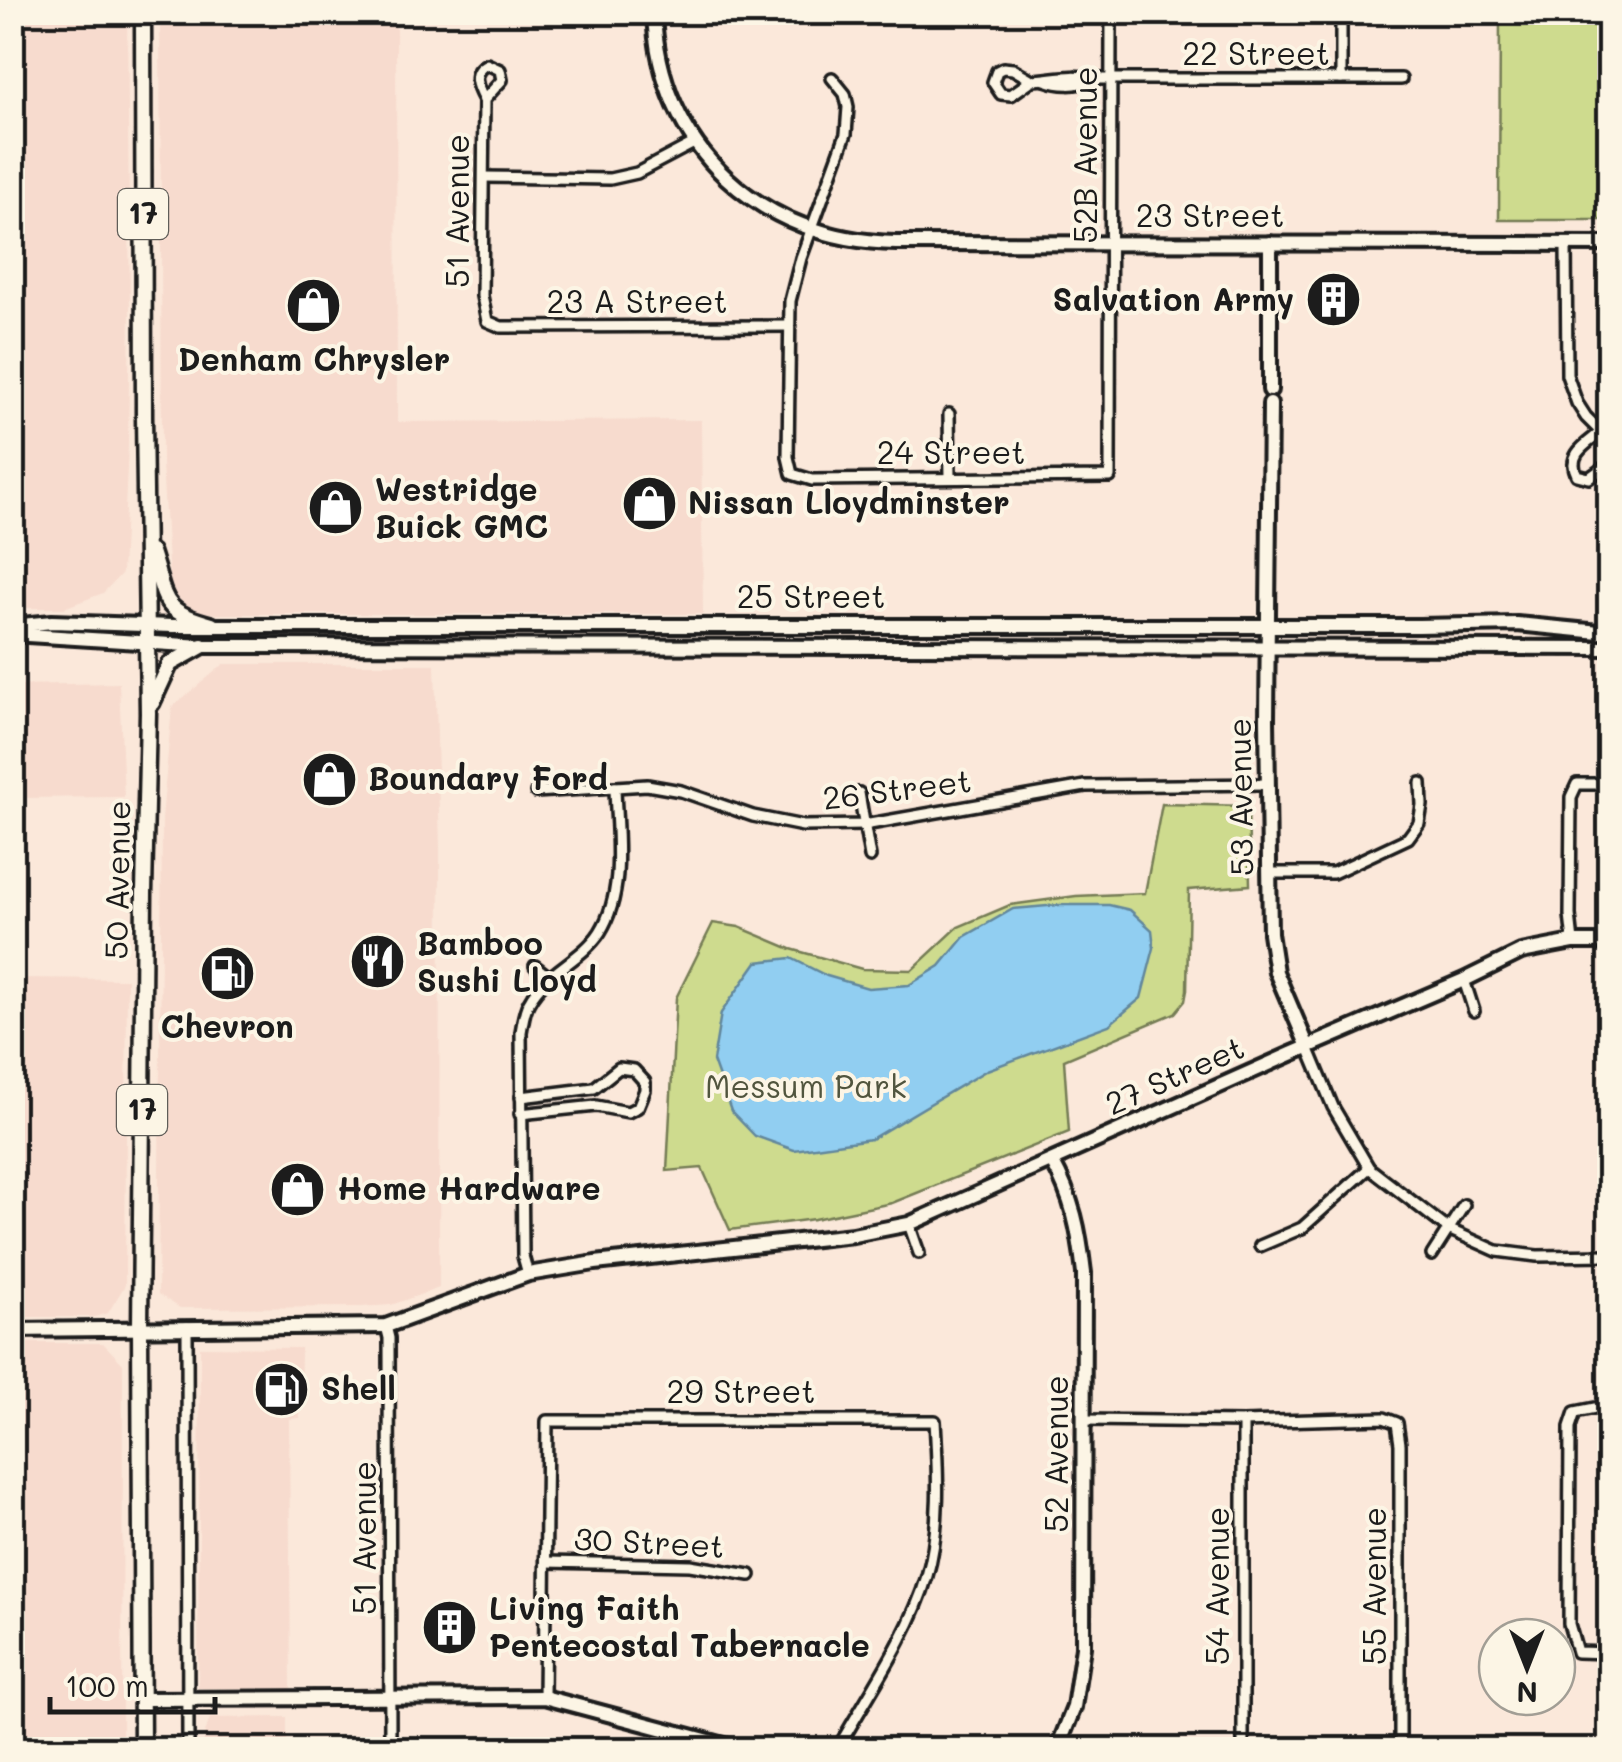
<svg xmlns="http://www.w3.org/2000/svg" width="1622" height="1762" viewBox="0 0 1622 1762" font-family="Mali,sans-serif">
<style>
.built{fill:#f7dbce}
.green{fill:#cedb8e;stroke:#757c55;stroke-width:2.5}
.water{fill:#91cef1;stroke:#62879c;stroke-width:2.5}
.lines{fill:none;stroke-linecap:round;stroke-linejoin:round}
.street-casing{stroke:#1c1c1c;stroke-width:16}
.secondary-casing{stroke:#1c1c1c;stroke-width:20}
.primary-casing{stroke:#1c1c1c;stroke-width:21}
.street{stroke:#fcf5e5;stroke-width:9}
.secondary{stroke:#fcf5e5;stroke-width:12}
.primary{stroke:#fcf5e5;stroke-width:14}
.labels{text-anchor:middle;stroke-width:8;stroke-linejoin:round;paint-order:stroke}
.shield{fill:#fcf5e5;stroke:#5f5d58;stroke-width:2.5}
.shield-label{font-size:30px;font-weight:bold;fill:#1c1c1c}
.street-label{font-size:32px;fill:#1c1c1c;stroke:#fcf5e5}
.poi-label{font-size:32px;font-weight:bold;fill:#1c1c1c;stroke:#fcf5e5;text-anchor:start}
.park-label{font-size:32px;fill:#51553e;stroke:#fcf5e5}
</style>
<rect width="100%" height="100%" fill="#fbe8da"/>
<filter id="ink" filterUnits="userSpaceOnUse"><feTurbulence type="fractalNoise" baseFrequency=".01" numOctaves="2"/><feDisplacementMap in="SourceGraphic" scale="20" xChannelSelector="R" yChannelSelector="G"/><feConvolveMatrix kernelMatrix="1 2 1 2 8 2 1 2 1" color-interpolation-filters="sRGB"/></filter>
<g filter="url(#ink)">
<g class="built">
<path d="M127,12l3,299 -2,135 -6,127 -19,20 -39,15h-51v-595z"/>
<path d="M160,13h236l1,409 304,-2 2,194h-486l-29,-3 -9,-7 -10,-25 -7,-115z"/>
<path d="M224,664h211l5,184 -1,440 -48,17 -30,2 -181,1 -22,-14 4,-475 10,-112z"/>
<path d="M119,683l5,114 -111,1v-113z"/>
<path d="M13,978l114,1 -2,306 -17,28 -14,4h-81z"/>
<path d="M13,1343h90l20,21 -1,385h-109z"/>
<path d="M200,1347l101,1 -1,70 -11,1 2,270 -93,-1z"/>
<path d="M287,1717v32h-83v-13l6,-18z"/>
</g>
<g class="green">
<path d="M1500,13h109v207h-110z"/>
<path d="M1162,804l86,2 2,79 -61,5 -2,100 -2,11 -10,12 -111,47 5,72 -177,71 -78,16 -84,11 -28,-62 -35,3 9,-173 37,-75 26,4 52,22 71,20 50,1 46,-43 52,-22 66,-9 69,-3z"/>
</g>
<path class="water" d="M1059,905h50l21,5 22,20 2,18 -13,50 -32,27 -122,45 -116,69 -77,11 -39,-14 -24,-25 -18,-50 8,-48 36,-51 34,-4 36,18 41,12 41,-3 31,-19 24,-29 49,-28z"/>
<g class="lines">
<defs>
<g id="street">
<path d="M1003,68l10,1 19,11 -21,15 -10,-1 -8,-12 4,-11z"/>
<path d="M832,78l13,16 3,13 -2,27 -45,124 -11,43 -2,156 4,17 20,6 298,-3 1,-465"/>
<path d="M1341,79v-67"/>
<path d="M1032,80c22,-1 41,-7 63,-1h306"/>
<path d="M1045,80c14,5 32,7 45,-1"/>
<path d="M484,100l18,-20 -2,-10 -13,-6c-17,8 -10,23 -3,36l-2,196 5,25 14,6 288,-1"/>
<path d="M484,177l126,2 27,-6 57,-30"/>
<path d="M1566,244l1,131 10,28 9,14 24,24"/>
<path d="M949,414l1,63"/>
<path d="M1601,432c-14,12 -35,22 -24,43l12,3 21,-15"/>
<path d="M536,792l111,-7 34,6 72,25 50,10 61,-1 221,-39 183,-2"/>
<path d="M859,793l11,64"/>
<path d="M1271,873h62l75,-35 11,-15 3,-18 -1,-22"/>
<path d="M1573,942l-3,-27 1,-118 6,-13h33"/>
<path d="M535,966l14,11"/>
<path d="M1464,980l10,31"/>
<path d="M1308,1047l25,60 36,61 79,61 49,22 40,5 73,-1"/>
<path d="M520,1114l76,-8 32,6 10,-5 7,-17v-8l-11,-12 -15,-2 -25,20 -73,9"/>
<path d="M909,1224l10,29"/>
<path d="M1260,1246l42,-18 67,-60"/>
<path d="M1432,1255l32,-50"/>
<path d="M528,1274l-5,-18 -2,-224c2,-10 3,-22 8,-30 16,-30 53,-42 71,-70 26,-41 16,-100 15,-145"/>
<path d="M386,1326l3,12 1,412"/>
<path d="M187,1327l1,423"/>
<path d="M1610,1408h-15l-20,4 -5,15 -1,197 8,28 33,1"/>
<path d="M1085,1420l158,2 141,-4 13,5 3,21v306"/>
<path d="M1243,1422v328"/>
<path d="M546,1562l144,3 60,10"/>
<path d="M544,1697l3,-276h388c3,50 6,107 -8,155 -17,59 -60,120 -90,174"/>
</g>
<g id="secondary">
<path d="M654,12c4,136 108,229 242,231l714,1"/>
<path d="M1270,243v147"/>
<path d="M1270,404l-3,315 3,214 6,39 32,75"/>
<path d="M12,626l40,-4 121,4h1246l98,-2 93,9"/>
<path d="M12,634l190,12 1408,2"/>
<path d="M1052,1161c21,38 27,69 32,112l-1,374 -9,60 -17,43"/>
<path d="M12,1330l374,-4 142,-52 67,-11 258,-28 56,-11 382,-170 173,-74 57,-28 52,-10h37"/>
<path d="M142,1699l402,-2 199,53"/>
</g>
<g id="primary">
<path d="M151,552c16,48 8,59 61,73"/>
<path d="M152,703l18,-39 32,-18"/>
<path d="M142,1750l-2,-422 4,-435 4,-180 -4,-297 -1,-404"/>
</g>
</defs>
<use href="#street" class="street-casing"/>
<use href="#secondary" class="secondary-casing"/>
<use href="#primary" class="primary-casing"/>
<use href="#street" class="street"/>
<use href="#secondary" class="secondary"/>
<use href="#primary" class="primary"/>
</g>
</g>
<defs>
<symbol id="building-disc" viewBox="-11 -11 22 22"><circle r="9.5" fill="#1c1c1c" stroke="#fcf5e5"/><path d="M-4-6H4V6H1V3H-1V6H-4ZM-2.5-4.3h1.7v1.8h-1.7ZM.8-4.3h1.7v1.8H.8ZM-2.5-1h1.7V.8h-1.7ZM.8-1h1.7V.8H.8Z" fill="#fff"/></symbol>
<symbol id="shop-disc" viewBox="-11 -11 22 22"><circle r="9.5" fill="#1c1c1c" stroke="#fcf5e5"/><path d="M-5-2.5h2.3a2.7 3.5 0 0 1 5.4 0H5L5.5 6h-11ZM-1.5-2.5h3a1.5 2.3 0 0 0-3 0Z" fill="#fff"/></symbol>
<symbol id="restaurant-disc" viewBox="-11 -11 22 22"><circle r="9.5" fill="#1c1c1c" stroke="#fcf5e5"/><path d="M-5-6h1v4h1v-4h1v4h1v-4h1v5L-1.5 .5V6h-2V.5L-5-1ZM5-6V6H3V1.5H1.5Q1.5-4 5-6Z" fill="#fff"/></symbol>
<symbol id="fuel-disc" viewBox="-11 -11 22 22"><circle r="9.5" fill="#1c1c1c" stroke="#fcf5e5"/><path d="M-5.5-6h7V0h2V4h1.3V-2.5L3-4.5l.8-.8L6-3V5H2.5V1h-1V6h-7ZM-4.2-4.7v3.2H.2V-4.7Z" fill="#fff"/></symbol>
</defs>
<g fill-rule="evenodd">
<use href="#building-disc" x="1302" y="268" width="63" height="63"/>
<use href="#shop-disc" x="282" y="274" width="63" height="63"/>
<use href="#shop-disc" x="618" y="472" width="63" height="63"/>
<use href="#shop-disc" x="304" y="476" width="63" height="63"/>
<use href="#shop-disc" x="298" y="748" width="63" height="63"/>
<use href="#restaurant-disc" x="346" y="930" width="63" height="63"/>
<use href="#fuel-disc" x="196" y="942" width="63" height="63"/>
<use href="#shop-disc" x="266" y="1158" width="63" height="63"/>
<use href="#fuel-disc" x="250" y="1358" width="63" height="63"/>
<use href="#building-disc" x="418" y="1596" width="63" height="63"/>
</g>
<g class="labels">
<g class="shield">
<rect x="118" y="189" width="50" height="50" rx="8"/>
<rect x="117" y="1085" width="50" height="50" rx="8"/>
</g>
<g class="shield-label">
<text x="143" y="224">17</text>
<text x="142" y="1120">17</text>
</g>
<g class="street-label">
<text x="1256" y="65">22 Street</text>
<text transform="translate(1086 155) rotate(-90)" y="11">52B Avenue</text>
<text transform="translate(458 211) rotate(-90)" y="11">51 Avenue</text>
<text x="1210" y="227">23 Street</text>
<text x="637" y="313">23 A Street</text>
<text x="951" y="464">24 Street</text>
<text x="811" y="608">25 Street</text>
<text transform="translate(897 790) rotate(-7)" y="11">26 Street</text>
<text transform="translate(1241 797) rotate(-91)" y="11">53 Avenue</text>
<text transform="translate(118 880) rotate(-89)" y="11">50 Avenue</text>
<text transform="translate(1175 1076) rotate(-24)" y="11">27 Street</text>
<text x="741" y="1403">29 Street</text>
<text transform="translate(1057 1454) rotate(-90)" y="11">52 Avenue</text>
<text transform="translate(365 1538) rotate(-90)" y="11">51 Avenue</text>
<text transform="translate(649 1543) rotate(3)" y="11">30 Street</text>
<text transform="translate(1218 1586) rotate(-90)" y="11">54 Avenue</text>
<text transform="translate(1375 1586) rotate(-90)" y="11">55 Avenue</text>
</g>
<g class="poi-label">
<text x="1294" y="311" text-anchor="end">Salvation Army</text>
<text x="314" y="371" text-anchor="middle">Denham Chrysler</text>
<text x="375" y="501">Westridge<tspan x="375" dy="37">Buick GMC</tspan></text>
<text x="688" y="514">Nissan Lloydminster</text>
<text x="368" y="790">Boundary Ford</text>
<text x="417" y="955">Bamboo<tspan x="417" dy="37">Sushi Lloyd</tspan></text>
<text x="227" y="1038" text-anchor="middle">Chevron</text>
<text x="337" y="1200">Home Hardware</text>
<text x="321" y="1400">Shell</text>
<text x="489" y="1620">Living Faith<tspan x="489" dy="37">Pentecostal Tabernacle</tspan></text>
</g>
<g class="park-label">
<text x="806" y="1098">Messum Park</text>
</g>
</g>
<rect width="1622" height="1762" fill="none" stroke="#fcf5e5" stroke-width="50"/>
<rect x="25" y="25" width="1572" height="1712" fill="none" stroke="#1c1c1c" stroke-width="4" filter="url(#ink)"/>
<g transform="translate(1527 1667) rotate(180)"><circle r="48" fill="#fcf5e5" stroke="#a29e95" stroke-width="2.5"/>
<path d="M0-8L18 38L0 25L-18 38Z" fill="#1c1c1c"/>
<text y="-15" font-size="28" font-weight="bold" text-anchor="middle" fill="#1c1c1c">N</text>
</g>
<path d="M50 1697v15h165v-15" fill="none" stroke="#1c1c1c" stroke-width="5"/>
<text x="65" y="1697" font-size="30" fill="#1c1c1c" stroke="#fcf5e5" stroke-width="8" paint-order="stroke">100 m</text>
</svg>
